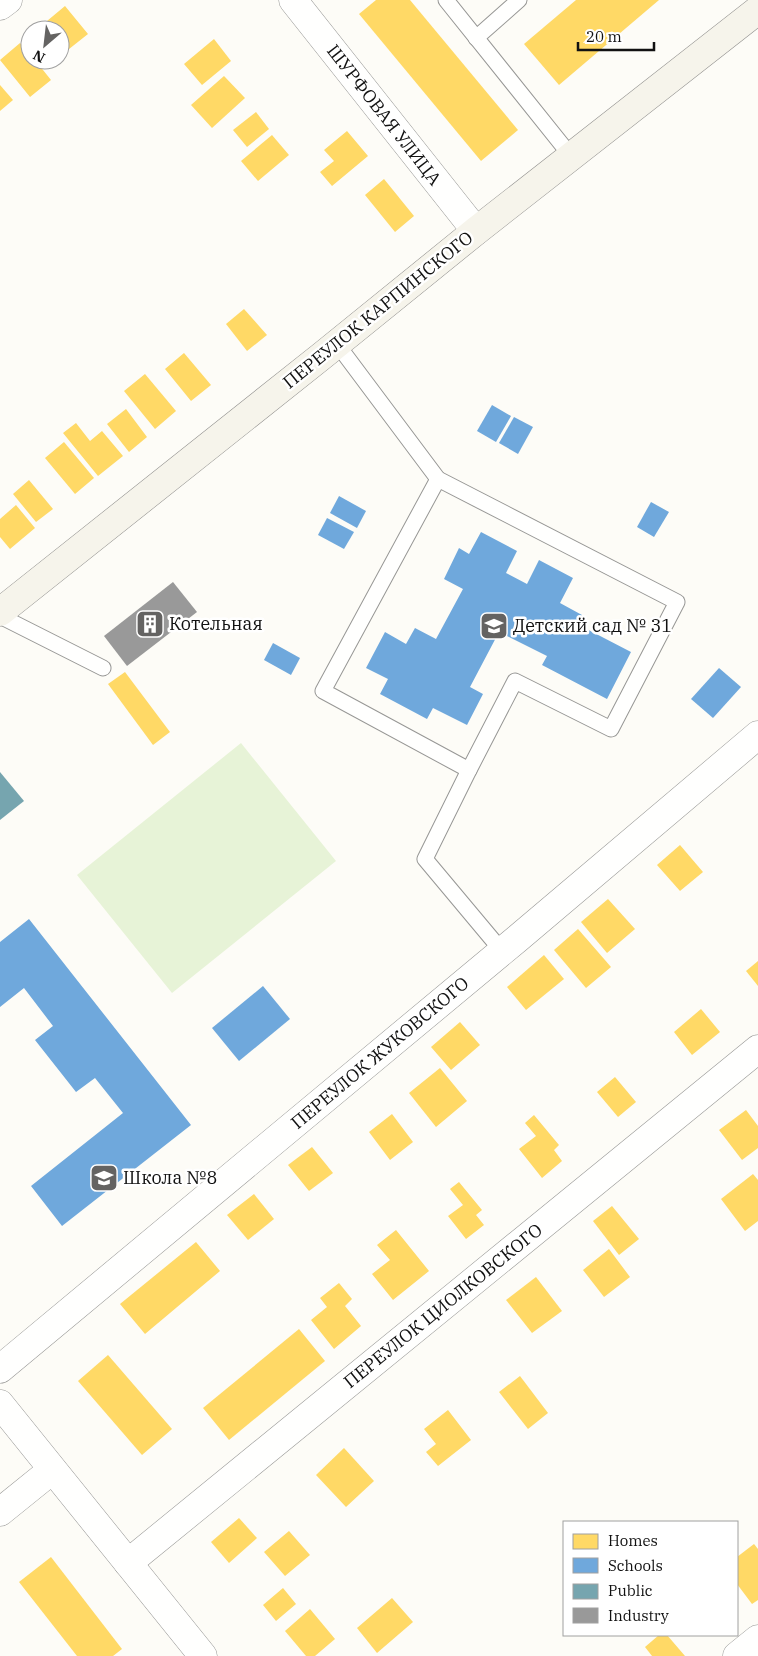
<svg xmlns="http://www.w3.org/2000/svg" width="758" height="1656" viewBox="0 0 758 1656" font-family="'IBM Plex Serif',serif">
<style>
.green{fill:#e7f3d7}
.homes{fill:#ffd966}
.schools{fill:#6fa8dc}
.public{fill:#76a5af}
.industry{fill:#999}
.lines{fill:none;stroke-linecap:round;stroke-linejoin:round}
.lane-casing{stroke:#979795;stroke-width:17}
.street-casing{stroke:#979795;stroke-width:29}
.secondary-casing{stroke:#8e8d8b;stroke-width:29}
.lane{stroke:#fffffe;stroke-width:15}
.street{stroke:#fffffe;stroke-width:28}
.secondary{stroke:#f6f4eb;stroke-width:28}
.labels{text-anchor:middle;stroke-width:5;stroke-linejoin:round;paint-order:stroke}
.street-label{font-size:18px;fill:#111;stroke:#fff}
.poi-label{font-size:18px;fill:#111;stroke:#fff;text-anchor:start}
</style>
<rect width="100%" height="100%" fill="#fdfcf7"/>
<path class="green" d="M241,743l95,118 -164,132 -95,-118z"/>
<g class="homes">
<path d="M376,0h34l108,130 -37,31 -122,-147z"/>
<path d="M576,0h83l-100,85 -35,-41z"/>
<path d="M65,6l23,28 -24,19 -4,-5v-18h-15l-4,-4z"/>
<path d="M214,39l17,22 -29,24 -18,-21z"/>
<path d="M20,43l10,11v6h5l16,20 -21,17 -30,-37z"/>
<path d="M224,76l21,22 -33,30 -21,-23z"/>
<path d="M0,85l13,15 -13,11z"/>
<path d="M256,112l13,17 -22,18 -14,-17z"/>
<path d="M347,131l21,25 -36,30 -12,-14 14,-11 -10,-11z"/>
<path d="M272,135l17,20 -31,26 -17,-20z"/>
<path d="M384,179l30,37 -19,16 -30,-37z"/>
<path d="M244,309l23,26 -20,16 -21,-27z"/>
<path d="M184,353l27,32 -20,16 -26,-32z"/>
<path d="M145,374l31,37 -21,18 -31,-38z"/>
<path d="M126,409l21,28 -18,15 -22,-28z"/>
<path d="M76,423l14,18 12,-10 21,25 -25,20 -35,-43z"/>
<path d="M64,442l30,36 -19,16 -30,-36z"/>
<path d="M29,480l24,29 -17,13 -23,-28z"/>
<path d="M16,505l19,23 -25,21 -10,-12v-18z"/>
<path d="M125,672l45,60 -17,13 -45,-61z"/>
<path d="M680,845l23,27 -23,19 -23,-26z"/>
<path d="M608,899l27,30 -28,24 -26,-31z"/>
<path d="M578,929l33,38 -25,21 -32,-38z"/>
<path d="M544,955l20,24 -38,31 -19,-23z"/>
<path d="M758,961v25l-12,-15z"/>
<path d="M701,1009l19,23 -28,23 -18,-23z"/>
<path d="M460,1022l20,23 -29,25 -20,-23z"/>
<path d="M440,1068l27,33 -31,26 -27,-34z"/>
<path d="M615,1077l21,25 -18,15 -21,-25z"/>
<path d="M746,1110l12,16v22l-16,12 -23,-30z"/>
<path d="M392,1114l21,28 -23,18 -21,-28z"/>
<path d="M534,1115l25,30 -5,5 8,11 -20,17 -23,-29 17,-13 -11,-13z"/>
<path d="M312,1147l21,26 -24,18 -21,-26z"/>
<path d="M753,1174l5,6v41l-13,10 -24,-32z"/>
<path d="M459,1182l23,28 -6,5 8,10 -18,14 -18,-23 15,-11 -13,-16z"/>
<path d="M254,1194l20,25 -26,21 -21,-25z"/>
<path d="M612,1206l27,33 -20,16 -26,-34z"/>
<path d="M396,1230l33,41 -36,29 -21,-26 18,-14 -13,-15z"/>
<path d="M196,1242l24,29 -75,63 -25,-30z"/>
<path d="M609,1249l21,28 -26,20 -21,-27z"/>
<path d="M536,1277l26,34 -30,22 -26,-33z"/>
<path d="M339,1283l13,16 -7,7 16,20 -27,23 -23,-29 16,-13 -7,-9z"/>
<path d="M299,1329l26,32 -96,79 -26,-32z"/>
<path d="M108,1355l64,74 -30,26 -64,-74z"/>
<path d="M520,1376l28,37 -20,16 -29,-37z"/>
<path d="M448,1410l23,30 -33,26 -12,-14 10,-8 -12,-15z"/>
<path d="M344,1448l30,33 -28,26 -30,-32z"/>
<path d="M239,1518l18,20 -28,25 -18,-21z"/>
<path d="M289,1531l21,24 -25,21 -21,-24z"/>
<path d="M754,1544l4,5v51l-6,4 -15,-20v-27z"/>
<path d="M51,1557l71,92 -9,7h-36l-58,-74z"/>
<path d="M283,1588l13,16 -20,17 -13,-16z"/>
<path d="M392,1598l21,24 -36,31 -20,-25z"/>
<path d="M310,1609l25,30 -20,17h-9l-21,-25z"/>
<path d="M659,1635h8l18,21h-33l-7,-9z"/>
</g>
<g class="schools">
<path d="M492,405l19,11 -15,26 -19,-11z"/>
<path d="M514,417l19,10 -15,27 -19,-11z"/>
<path d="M339,496l27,15 -9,17 -27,-15z"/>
<path d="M651,502l18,10 -15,25 -17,-10z"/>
<path d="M327,518l27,14 -10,17 -26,-14z"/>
<path d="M481,532l36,19 -11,22 21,11 12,-24 34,18 -13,25 22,12 -5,9 54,28 -24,47 -65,-34 5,-9 -48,-24 -29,55 13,7 -16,31 -34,-17 -6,11 -47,-25 8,-15 -22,-11 19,-36 21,12 9,-16 21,11 27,-50 -19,-10 15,-31 10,6z"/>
<path d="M273,643l27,15 -9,17 -27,-15z"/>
<path d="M719,668l22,19 -28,31 -22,-19z"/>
<path d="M29,919l162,206 -129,101 -31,-40 92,-73 -28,-35 -19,14 -41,-52 18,-14 -29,-38 -24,19v-65z"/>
<path d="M263,986l27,33 -51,42 -27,-33z"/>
</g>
<path class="public" d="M0,772l24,29 -24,19z"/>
<path class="industry" d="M173,582l24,30 -70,54 -23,-30z"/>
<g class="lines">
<defs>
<g id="lane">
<path d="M446,0l125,156"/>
<path d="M476,38l43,-38"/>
<path d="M337,344l101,135 -115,212 146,79 -44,89 77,92"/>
<path d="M438,479l239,123 -66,127 -96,-48 -46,89"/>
<path d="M0,616l103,52"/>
</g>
<g id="street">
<path d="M293,0l183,231"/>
<path d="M0,6l8,-6"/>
<path d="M0,1369l517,-430 241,-204"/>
<path d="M0,1404l203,252"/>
<path d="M0,1512l52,-42"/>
<path d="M128,1563l630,-514"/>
<path d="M737,1656l21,-17"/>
</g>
<path id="secondary" d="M0,612l323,-257 153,-124 282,-221"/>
</defs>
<use href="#lane" class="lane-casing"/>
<use href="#street" class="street-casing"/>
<use href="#secondary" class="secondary-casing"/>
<use href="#lane" class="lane"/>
<use href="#street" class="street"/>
<use href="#secondary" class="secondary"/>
</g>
<defs>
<symbol id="building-square" viewBox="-11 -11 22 22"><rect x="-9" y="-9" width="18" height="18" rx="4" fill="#646362" stroke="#fff"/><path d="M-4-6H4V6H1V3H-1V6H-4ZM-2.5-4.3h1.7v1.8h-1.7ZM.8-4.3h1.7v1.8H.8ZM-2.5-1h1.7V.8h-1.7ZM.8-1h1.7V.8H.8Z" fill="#fff"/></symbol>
<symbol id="school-square" viewBox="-11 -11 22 22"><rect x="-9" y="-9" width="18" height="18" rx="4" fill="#646362" stroke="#fff"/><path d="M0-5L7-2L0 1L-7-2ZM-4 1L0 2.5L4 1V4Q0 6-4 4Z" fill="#fff"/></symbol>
</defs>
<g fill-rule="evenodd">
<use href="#building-square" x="134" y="608" width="32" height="32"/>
<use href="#school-square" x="478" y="610" width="32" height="32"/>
<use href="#school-square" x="88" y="1162" width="32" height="32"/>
</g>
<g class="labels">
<g class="street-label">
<text transform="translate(384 115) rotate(52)" y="6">ШУРФОВАЯ УЛИЦА</text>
<text transform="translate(378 310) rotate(-39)" y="6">ПЕРЕУЛОК КАРПИНСКОГО</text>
<text transform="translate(380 1053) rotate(-40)" y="6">ПЕРЕУЛОК ЖУКОВСКОГО</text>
<text transform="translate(443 1306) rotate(-39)" y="6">ПЕРЕУЛОК ЦИОЛКОВСКОГО</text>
</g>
<g class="poi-label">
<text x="169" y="630">Котельная</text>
<text x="513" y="632">Детский сад № 31</text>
<text x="123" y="1184">Школа №8</text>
</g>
</g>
<rect x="563" y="1521" width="175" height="115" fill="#ffffff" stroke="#a0a0a0"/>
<rect x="573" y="1534" width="25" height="15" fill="#ffd966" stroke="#a0a0a0"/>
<text x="608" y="1546" font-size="15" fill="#111111">Homes</text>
<rect x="573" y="1558" width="25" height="15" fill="#6fa8dc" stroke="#a0a0a0"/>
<text x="608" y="1571" font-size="15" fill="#111111">Schools</text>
<rect x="573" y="1584" width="25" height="15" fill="#76a5af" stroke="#a0a0a0"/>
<text x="608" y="1596" font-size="15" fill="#111111">Public</text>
<rect x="573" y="1608" width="25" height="15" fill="#999999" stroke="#a0a0a0"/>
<text x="608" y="1621" font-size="15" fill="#111111">Industry</text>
<g transform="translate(45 45) rotate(208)"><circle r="24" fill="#ffffff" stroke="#a0a0a0"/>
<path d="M0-4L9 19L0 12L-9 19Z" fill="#646362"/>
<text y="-8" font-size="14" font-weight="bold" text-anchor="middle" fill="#111111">N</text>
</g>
<path d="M578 42v8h76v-8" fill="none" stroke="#111111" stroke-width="2.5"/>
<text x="586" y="42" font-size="15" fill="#111111" stroke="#ffffff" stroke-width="4" paint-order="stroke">20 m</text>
</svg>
